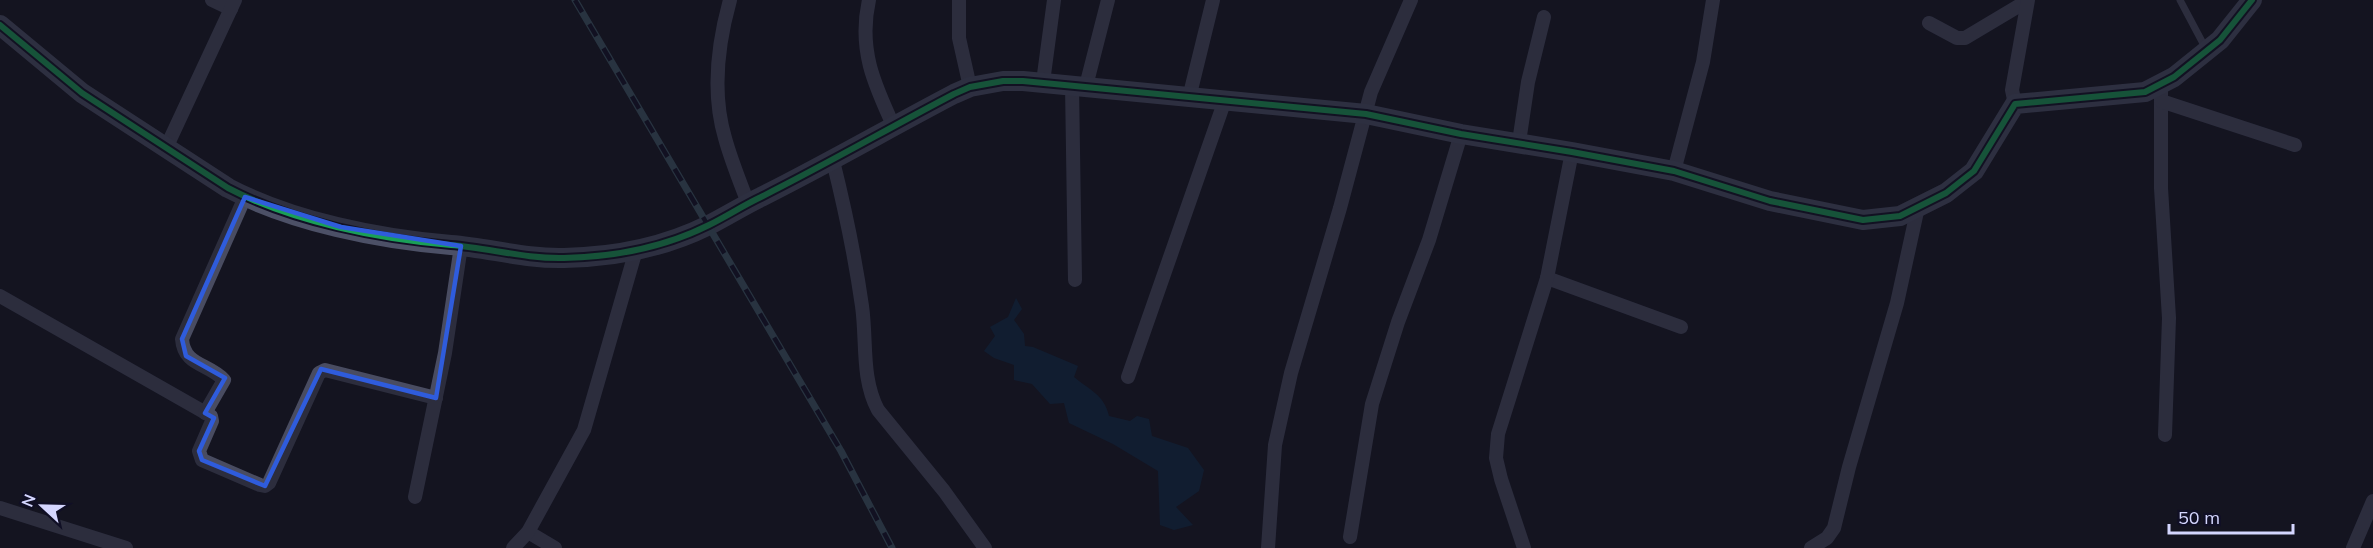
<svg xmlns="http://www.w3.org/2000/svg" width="2373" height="548" viewBox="0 0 2373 548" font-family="Mulish,sans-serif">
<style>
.water{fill:#0e2943}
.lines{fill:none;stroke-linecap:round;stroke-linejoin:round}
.lane{stroke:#494c61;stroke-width:7}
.street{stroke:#494c61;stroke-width:14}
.secondary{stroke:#4c5066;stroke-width:20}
.rail-casing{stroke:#405a66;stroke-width:7}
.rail{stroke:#100f25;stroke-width:4.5;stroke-dasharray:14;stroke-linecap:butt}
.cycleway-casing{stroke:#100f25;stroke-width:10}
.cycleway{stroke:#1a9f57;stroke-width:6}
.marked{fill:none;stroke:#2f5cdc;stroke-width:4.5;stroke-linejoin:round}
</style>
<rect width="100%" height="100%" fill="#141420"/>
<path class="water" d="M1016,298l6,11 -8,11 10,14 1,12 8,1 45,19 -4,11c15,13 30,17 35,39l21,5 7,-5 12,3 3,17 36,12 16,22 -5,21 -23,16 17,18 -19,5 -14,-5 -2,-54 -45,-27 -44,-21 -5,-20 -14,1 -18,-20 -18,-4v-15l-20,-7 -10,-7 11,-15 -5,-9 18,-10z"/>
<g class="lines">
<path class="lane" d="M2180,0l26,49"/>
<g class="street">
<path d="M212,0l19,9"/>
<path d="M730,0c-12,43 -18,94 -5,138 6,22 15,44 23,65"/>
<path d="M869,0c-11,49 5,84 25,127"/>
<path d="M959,0v38l11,49"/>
<path d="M1929,23l28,15h8l62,-37"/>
<path d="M1043,82l11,-82"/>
<path d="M2161,84v104l8,130 -4,117"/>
<path d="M1072,85l3,195"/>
<path d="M1086,86l22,-86"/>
<path d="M1189,98l24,-98"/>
<path d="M2161,101l134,44"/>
<path d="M2015,104l-3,-14 16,-90"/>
<path d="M1519,142l9,-60 16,-65"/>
<path d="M166,148l69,-148"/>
<path d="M833,161c12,48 22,96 29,145 5,35 -1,72 16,104l66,81 41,57"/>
<path d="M1674,171l29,-109 10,-62"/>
<path d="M1547,278l134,49"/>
<path d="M0,296l211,120 1,5 -13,30 3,9 58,25 5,1 4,-3 50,-110 6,-3 111,28"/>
<path d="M1128,377l97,-277"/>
<path d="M205,413l19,-33c-16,-17 -40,-14 -42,-41l63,-142"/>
<path d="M415,497l30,-144 16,-107"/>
<path d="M0,508l126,40"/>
<path d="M528,532l27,16"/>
<path d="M1350,537l22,-133 26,-82 31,-82 32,-106"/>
<path d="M513,548l15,-16 56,-102 52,-180"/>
<path d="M1268,548l7,-103 16,-72 49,-165 31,-116 40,-92"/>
<path d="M1524,548l-23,-69 -5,-21 2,-24 49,-156 25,-126"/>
<path d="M1811,548l16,-10 7,-10 15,-61 48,-164 21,-96"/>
<path d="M2353,548l20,-47"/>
</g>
<path class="secondary" d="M0,25l82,68 146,95c65,34 151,51 223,57 38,3 75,14 113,13 49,-1 101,-11 145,-33 18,-9 35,-20 52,-28 66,-33 128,-69 193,-103l16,-7 33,-6h20l343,33 95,20 111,18 102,19 96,30 93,19 37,-4 46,-23 28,-22 41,-67 130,-12 29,-15 46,-37 32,-40"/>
<defs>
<path id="rail" d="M575,0l266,451 51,97"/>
</defs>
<use href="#rail" class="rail-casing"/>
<use href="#rail" class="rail"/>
<defs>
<path id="cycleway" d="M0,25l82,68 146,95c65,34 151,51 223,57 38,3 75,14 113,13 49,-1 101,-11 145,-33 18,-9 35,-20 52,-28 66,-33 128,-69 193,-103l16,-7 33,-6h20l343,33 95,20 111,18 102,19 96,30 93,19 37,-4 46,-23 28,-22 41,-67 130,-12 29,-15 46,-37 32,-40"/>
</defs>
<use href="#cycleway" class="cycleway-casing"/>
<use href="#cycleway" class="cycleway"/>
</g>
<path d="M0 0H2373V548H0ZM245,197l96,30 120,19 -25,152 -115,-29 -56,117 -63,-26 -3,-9 15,-33 -9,-5 20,-35 -39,-22 -4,-17z" fill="#141420" fill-opacity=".55" fill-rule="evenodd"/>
<path class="marked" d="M245,197l96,30 120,19 -25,152 -115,-29 -56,117 -63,-26 -3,-9 15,-33 -9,-5 20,-35 -39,-22 -4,-17z"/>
<g transform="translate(42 506) rotate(292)" stroke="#100f25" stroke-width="4.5" paint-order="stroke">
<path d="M0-4.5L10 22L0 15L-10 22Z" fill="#d4d6fe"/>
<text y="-9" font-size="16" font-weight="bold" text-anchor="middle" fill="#d4d6fe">N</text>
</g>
<path d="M2169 524v9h124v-9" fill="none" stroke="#d4d6fe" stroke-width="3"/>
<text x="2178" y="524" font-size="18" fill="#d4d6fe" stroke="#100f25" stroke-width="4.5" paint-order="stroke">50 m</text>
</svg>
